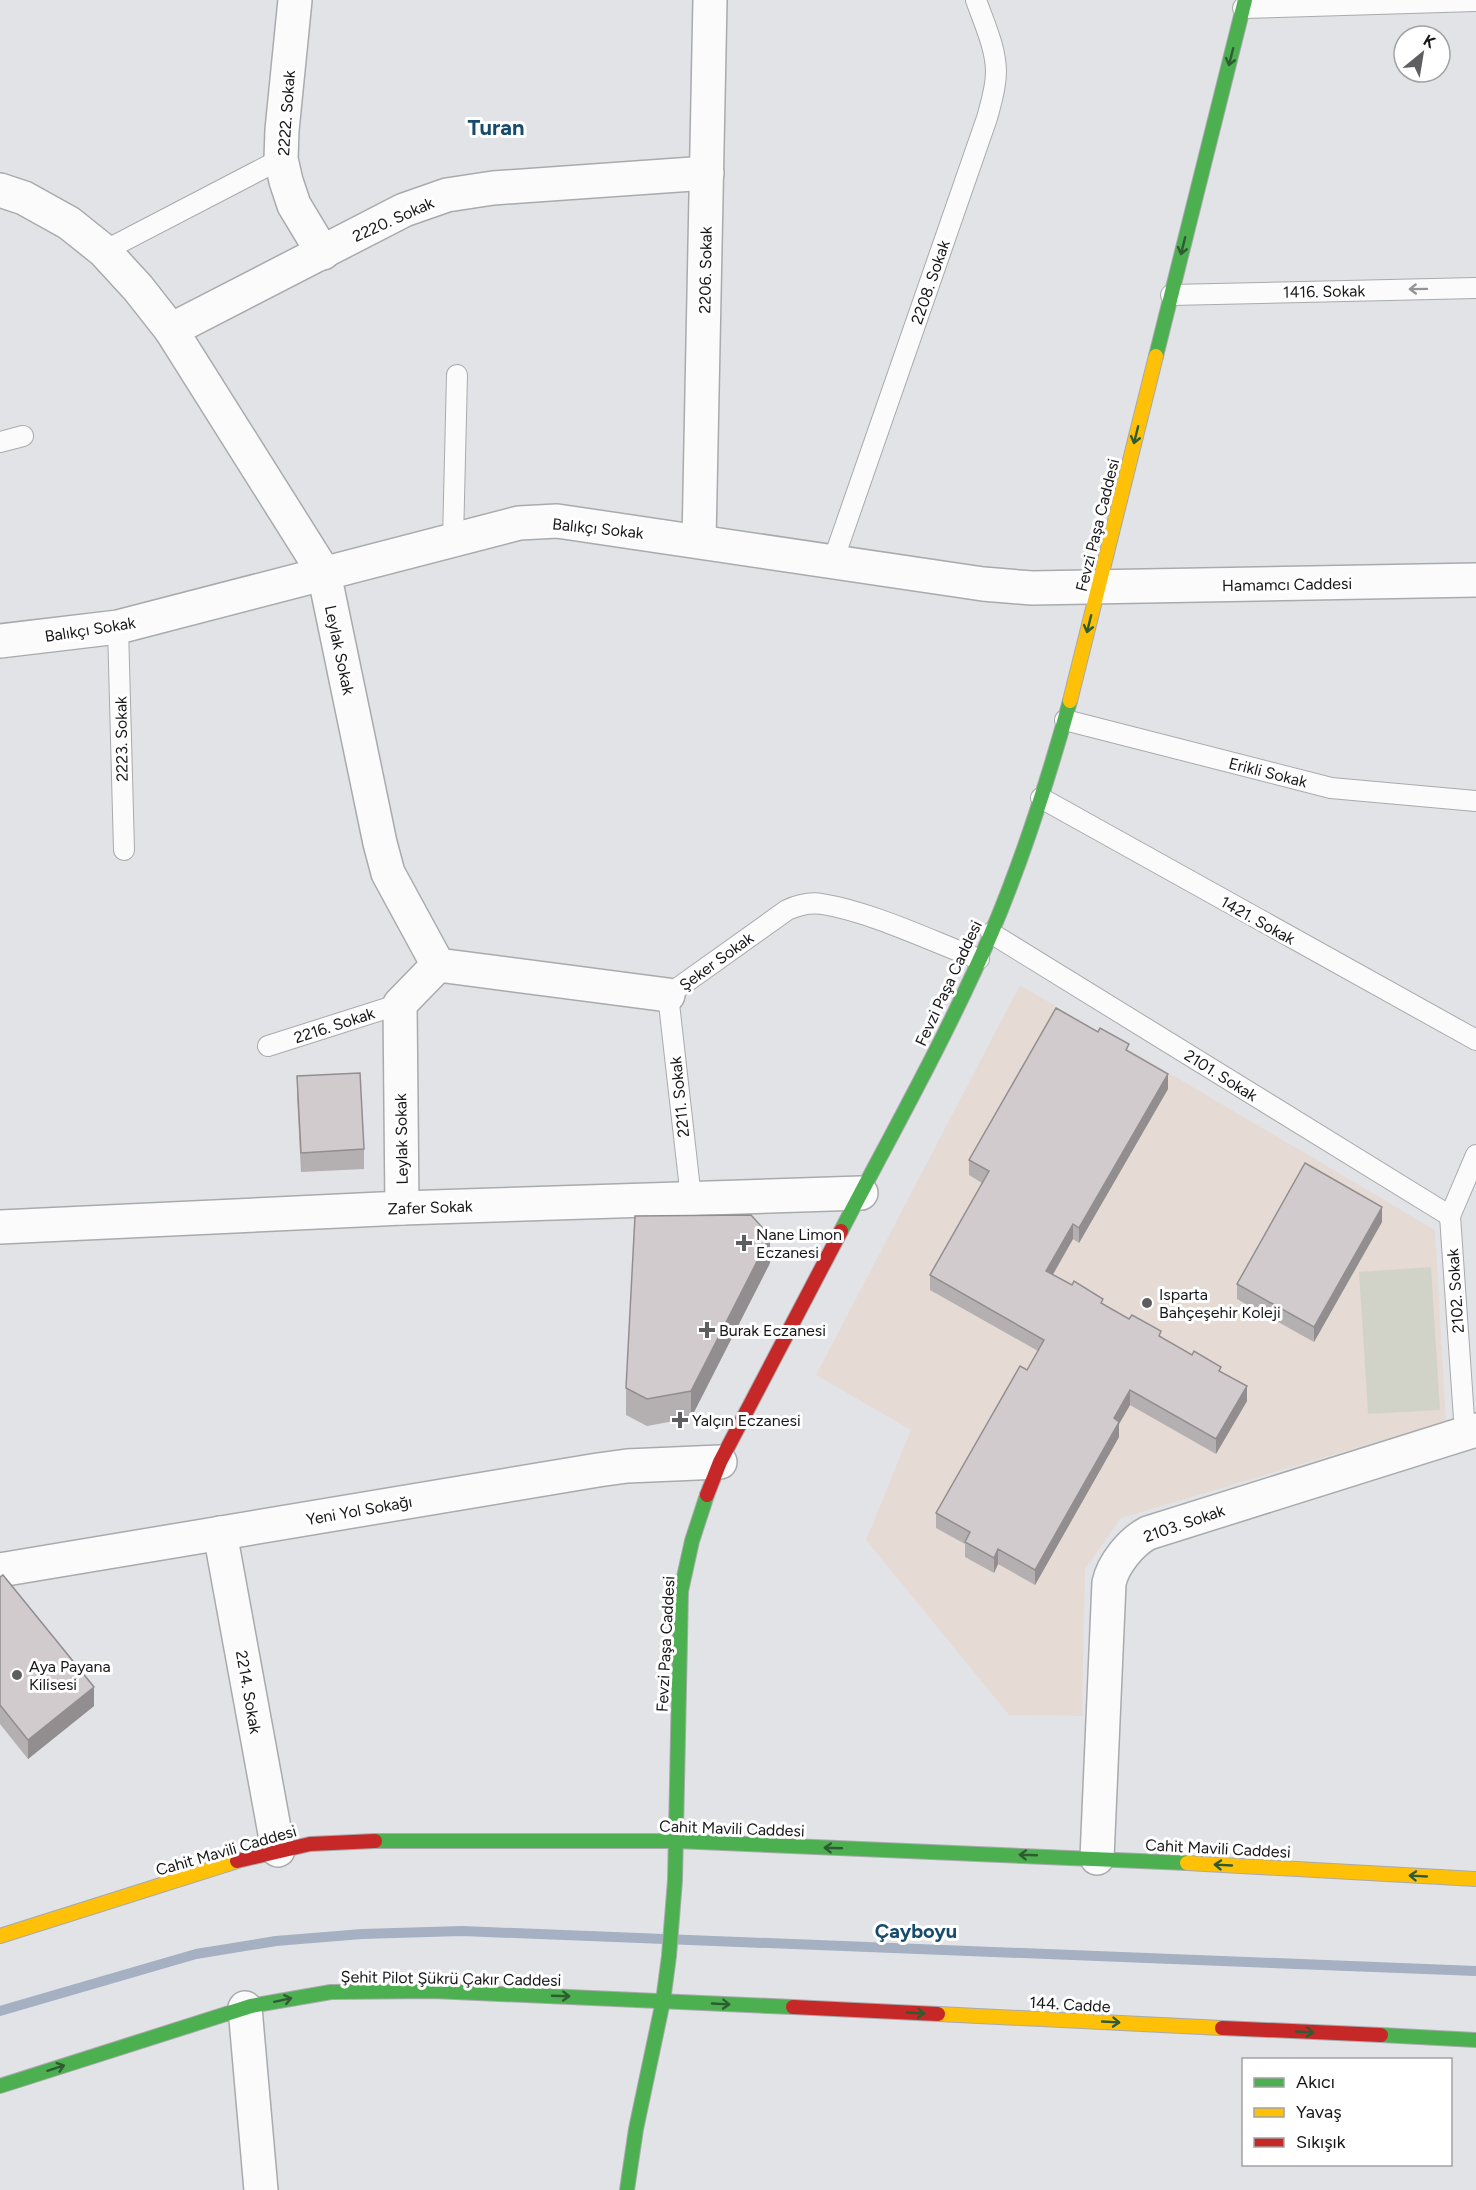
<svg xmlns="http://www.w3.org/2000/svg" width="1476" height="2190" viewBox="0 0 1476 2190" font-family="Figtree,sans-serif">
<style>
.commercial{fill:#e5dbd4}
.green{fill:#d1d3c9}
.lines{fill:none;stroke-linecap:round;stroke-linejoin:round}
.stream{stroke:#a5b0c3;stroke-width:10}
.lane-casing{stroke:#a9aaac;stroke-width:22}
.street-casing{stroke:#a9aaac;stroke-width:36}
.fast-casing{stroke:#a9aaac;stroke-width:16}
.slow-casing{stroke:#a9aaac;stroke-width:16}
.jam-casing{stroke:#a9aaac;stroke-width:16}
.lane{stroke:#fbfbfb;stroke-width:20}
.street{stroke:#fbfbfb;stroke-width:33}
.fast{stroke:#4caf50;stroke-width:14}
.slow{stroke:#ffc107;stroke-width:14}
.jam{stroke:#c62828;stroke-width:14}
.wall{fill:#b4afb0}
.shaded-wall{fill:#928e90}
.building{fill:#d1cbcd;stroke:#928e90;stroke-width:1.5}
.oneway{stroke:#2f5b32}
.oneway2{stroke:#949495}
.poi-dot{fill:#5e5e61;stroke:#fff;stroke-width:2}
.labels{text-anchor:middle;stroke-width:6;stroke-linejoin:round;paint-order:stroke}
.street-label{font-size:16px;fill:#171719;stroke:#fff}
.poi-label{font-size:16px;fill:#171719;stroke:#fff;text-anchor:start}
.quarter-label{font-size:20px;font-weight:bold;fill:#164b6e;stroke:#fff}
.district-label{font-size:22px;font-weight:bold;fill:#164b6e;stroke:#fff}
</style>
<rect width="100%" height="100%" fill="#e2e3e7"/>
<path class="commercial" d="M1020,985l415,245 11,191 -325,97 -36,51 -3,147 -73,-1 -143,-175 45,-110 -95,-55z"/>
<path class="green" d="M1431,1267l9,143 -72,4 -9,-142z"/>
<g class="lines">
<path class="stream" d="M0,2011l196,-57 80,-13 86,-7 100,-3 1014,40"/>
<defs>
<g id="lane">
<path d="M1243,8l233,-7"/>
<path d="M104,251l177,-92"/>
<path d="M1171,295l305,-7"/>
<path d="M0,442l23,-6"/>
<path d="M453,540l4,-165"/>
<path d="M833,561l154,-443c4,-15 9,-30 9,-46 0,-24 -12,-49 -20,-72"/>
<path d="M118,627l6,223"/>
<path d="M1065,720l266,68 145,13"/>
<path d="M1041,798l435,242"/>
<path d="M991,933l459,283"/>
<path d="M268,1046l132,-42"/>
<path d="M691,1198l-23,-203 119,-85c11,-5 23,-8 35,-6 50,8 109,37 157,55"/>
<path d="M1465,1433l-15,-217 26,-61"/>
</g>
<g id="street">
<path d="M295,0l-13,130 -1,29 5,22 8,24 29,48"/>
<path d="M0,190l24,8 45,25 35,28 34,37 33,42 153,243 56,270 8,30 50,92 -38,39 2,204"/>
<path d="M171,330l233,-120 43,-15 46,-7 214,-15"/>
<path d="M699,541l11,-541"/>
<path d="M0,641l118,-14 401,-104 38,-2 426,63 49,4 444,-8"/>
<path d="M438,965l230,30"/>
<path d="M0,1227l402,-19 459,-15"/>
<path d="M220,1533l58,317"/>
<path d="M0,1570l598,-100 29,-4 93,-4"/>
<path d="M1097,1858l12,-275c4,-19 22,-41 39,-50l328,-103"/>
<path d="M245,2008l16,182"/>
</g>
<g id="fast">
<path d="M1156,356l89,-356"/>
<path d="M841,1231c51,-98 106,-195 150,-297 32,-75 57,-154 79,-233"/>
<path d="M375,1841h301l511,22"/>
<path d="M1381,2035l95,5"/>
<path d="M0,2086l251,-80 80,-14 102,-1 360,16"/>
<path d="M627,2190l9,-61 27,-128 6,-45 6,-76 6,-289 11,-50 15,-46"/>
</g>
<g id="slow">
<path d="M1070,701l86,-345"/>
<path d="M1187,1863l289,16"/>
<path d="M0,1936l237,-75"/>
<path d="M938,2014l284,14"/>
</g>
<g id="jam">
<path d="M707,1495l13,-33 121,-231"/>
<path d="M237,1861l73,-17 65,-3"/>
<path d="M793,2007l145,7"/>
<path d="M1222,2028l159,7"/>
</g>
</defs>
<use href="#lane" class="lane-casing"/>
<use href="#street" class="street-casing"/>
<use href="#fast" class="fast-casing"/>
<use href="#slow" class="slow-casing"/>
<use href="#jam" class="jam-casing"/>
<use href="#lane" class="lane"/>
<use href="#street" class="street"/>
<use href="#fast" class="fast"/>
<use href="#slow" class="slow"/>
<use href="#jam" class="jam"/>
</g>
<g class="wall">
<path d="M1129,1051l39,38 -89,154 -6,-4 -20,36 168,97 26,29 -31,53 -86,-49 -11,19v13l-84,148 -37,-21 -4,9 -29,-16v-13l-29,-16v-15l91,-143 11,-19 -108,-61v-15l52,-92 -13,-8v-15z"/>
<path d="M297,1076l67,73v20l-63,3 -4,-76z"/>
<path d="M1382,1222l-68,120 -77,-43v-15z"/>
<path d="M770,1263l-79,155 -44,8 -21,-11v-27z"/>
<path d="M0,1577l94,129 -66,53 -28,-35z"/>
</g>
<g class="shaded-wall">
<path d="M1168,1074v15l-89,154v-15z"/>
<path d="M1382,1207v15l-68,120v-15z"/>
<path d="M1073,1224v15l-27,47v-15z"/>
<path d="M770,1236v27l-79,155v-27z"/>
<path d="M1247,1386v15l-31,53v-15z"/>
<path d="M1130,1390v15l-11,19v13l-84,148v-15l79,-152z"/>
<path d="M998,1549v15l-4,9v-15z"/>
<path d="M94,1687v19l-66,53v-19z"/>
</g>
<g class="building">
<path d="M1056,1008l42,24 2,-4 29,16 -3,6 42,24 -89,154 -6,-4 -27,47 26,14 2,-4 29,18 -2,4 28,16 3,-4 29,16 -2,5 33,19 2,-4 27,16 -2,4 28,15 -31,53 -86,-49 -16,28 5,4 -84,148 -37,-21 -4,9 -29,-16 5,-10 -34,-19 84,-147 7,4 17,-30 -114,-65 59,-104 -20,-11z"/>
<path d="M360,1073l4,76 -63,4 -4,-77z"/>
<path d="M1305,1163l77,44 -68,120 -77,-43z"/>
<path d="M751,1215l19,21 -79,155 -44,8 -21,-11 9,-172z"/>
<path d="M3,1575l91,112 -66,53 -28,-35v-128z"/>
</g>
<defs><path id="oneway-shaft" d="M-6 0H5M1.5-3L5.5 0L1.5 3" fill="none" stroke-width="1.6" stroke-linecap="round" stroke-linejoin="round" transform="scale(1.5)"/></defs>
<g class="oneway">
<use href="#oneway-shaft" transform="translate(1231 57) rotate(104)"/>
<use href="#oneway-shaft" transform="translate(1183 246) rotate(104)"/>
<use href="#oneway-shaft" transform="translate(1136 435) rotate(104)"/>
<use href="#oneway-shaft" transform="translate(1089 624) rotate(104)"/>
<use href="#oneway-shaft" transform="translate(833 1848) rotate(-178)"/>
<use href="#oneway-shaft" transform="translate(1028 1855) rotate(-178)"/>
<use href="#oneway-shaft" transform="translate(1223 1865) rotate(-177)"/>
<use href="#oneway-shaft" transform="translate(1418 1876) rotate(-177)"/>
<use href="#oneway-shaft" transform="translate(561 1996) rotate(2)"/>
<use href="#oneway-shaft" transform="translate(283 2000) rotate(-12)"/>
<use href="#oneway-shaft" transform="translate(721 2004) rotate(3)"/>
<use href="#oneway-shaft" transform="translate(916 2013) rotate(3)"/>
<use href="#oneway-shaft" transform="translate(1111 2022) rotate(3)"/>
<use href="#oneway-shaft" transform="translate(1305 2032) rotate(3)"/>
<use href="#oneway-shaft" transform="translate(56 2068) rotate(-18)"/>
</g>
<use class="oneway2" href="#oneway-shaft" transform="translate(1418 289) rotate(179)"/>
<g class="poi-dot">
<path d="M741 1234h6v6h6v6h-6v6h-6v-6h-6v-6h6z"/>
<circle cx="1147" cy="1303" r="6"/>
<path d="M704 1321h6v6h6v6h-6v6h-6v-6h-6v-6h6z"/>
<path d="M677 1411h6v6h6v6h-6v6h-6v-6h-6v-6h6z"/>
<circle cx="17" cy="1675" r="6"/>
</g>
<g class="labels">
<g class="street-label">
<text transform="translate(286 113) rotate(-86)" y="6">2222. Sokak</text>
<text transform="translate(393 219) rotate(-24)" y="6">2220. Sokak</text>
<text transform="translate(705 270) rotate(-89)" y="6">2206. Sokak</text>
<text transform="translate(930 282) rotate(-71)" y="6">2208. Sokak</text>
<text transform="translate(1324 291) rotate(-1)" y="6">1416. Sokak</text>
<text transform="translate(1097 525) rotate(-76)" y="6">Fevzi Paşa Caddesi</text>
<text transform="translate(598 528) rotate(6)" y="6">Balıkçı Sokak</text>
<text transform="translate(1287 584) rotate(-1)" y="6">Hamamcı Caddesi</text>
<text transform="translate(90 629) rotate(-9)" y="6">Balıkçı Sokak</text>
<text transform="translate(340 650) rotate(78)" y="6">Leylak Sokak</text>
<text transform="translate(121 739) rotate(-91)" y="6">2223. Sokak</text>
<text transform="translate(1268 772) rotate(14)" y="6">Erikli Sokak</text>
<text transform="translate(1258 920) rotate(29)" y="6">1421. Sokak</text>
<text transform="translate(716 961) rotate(-36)" y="6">Şeker Sokak</text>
<text transform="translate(948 983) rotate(-65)" y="6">Fevzi Paşa Caddesi</text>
<text transform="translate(334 1025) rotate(-18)" y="6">2216. Sokak</text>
<text transform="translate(1221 1075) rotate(32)" y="6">2101. Sokak</text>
<text transform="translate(679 1097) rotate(-96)" y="6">2211. Sokak</text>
<text transform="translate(401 1139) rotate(-91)" y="6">Leylak Sokak</text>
<text transform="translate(430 1207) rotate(-2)" y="6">Zafer Sokak</text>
<text transform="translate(1455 1291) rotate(-94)" y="6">2102. Sokak</text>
<text transform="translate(359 1510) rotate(-10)" y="6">Yeni Yol Sokağı</text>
<text transform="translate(1184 1523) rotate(-19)" y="6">2103. Sokak</text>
<text transform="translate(665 1644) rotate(-87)" y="6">Fevzi Paşa Caddesi</text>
<text transform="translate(249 1692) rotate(80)" y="6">2214. Sokak</text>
<text transform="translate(732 1828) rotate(2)" y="6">Cahit Mavili Caddesi</text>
<text transform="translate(1218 1848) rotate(3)" y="6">Cahit Mavili Caddesi</text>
<text transform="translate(226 1850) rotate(-16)" y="6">Cahit Mavili Caddesi</text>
<text transform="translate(451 1978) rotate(1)" y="6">Şehit Pilot Şükrü Çakır Caddesi</text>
<text transform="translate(1070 2004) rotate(3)" y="6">144. Cadde</text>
</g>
<g class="poi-label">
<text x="756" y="1240">Nane Limon<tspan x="756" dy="18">Eczanesi</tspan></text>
<text x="1159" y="1300">Isparta<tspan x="1159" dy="18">Bahçeşehir Koleji</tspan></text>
<text x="719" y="1336">Burak Eczanesi</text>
<text x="692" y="1426">Yalçın Eczanesi</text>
<text x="29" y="1672">Aya Payana<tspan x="29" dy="18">Kilisesi</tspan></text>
</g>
<g class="quarter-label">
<text x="916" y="1938">Çayboyu</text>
</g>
<g class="district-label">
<text x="496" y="135">Turan</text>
</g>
</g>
<rect x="1242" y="2058" width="210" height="108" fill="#ffffff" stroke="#a2a2a3" stroke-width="1.5"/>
<rect x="1254" y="2078" width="30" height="9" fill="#4caf50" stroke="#a2a2a3" stroke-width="1.5"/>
<text x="1296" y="2088" font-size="18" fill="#171719">Akıcı</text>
<rect x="1254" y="2108" width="30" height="9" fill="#ffc107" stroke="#a2a2a3" stroke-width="1.5"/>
<text x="1296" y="2118" font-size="18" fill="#171719">Yavaş</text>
<rect x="1254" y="2138" width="30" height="9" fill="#c62828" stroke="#a2a2a3" stroke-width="1.5"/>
<text x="1296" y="2148" font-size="18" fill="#171719">Sıkışık</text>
<g transform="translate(1422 54) rotate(30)"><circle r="28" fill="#ffffff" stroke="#a2a2a3" stroke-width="1.5"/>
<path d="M0-4.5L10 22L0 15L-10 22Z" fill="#5e5e61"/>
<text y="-9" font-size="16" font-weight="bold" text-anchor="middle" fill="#171719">K</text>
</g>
</svg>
